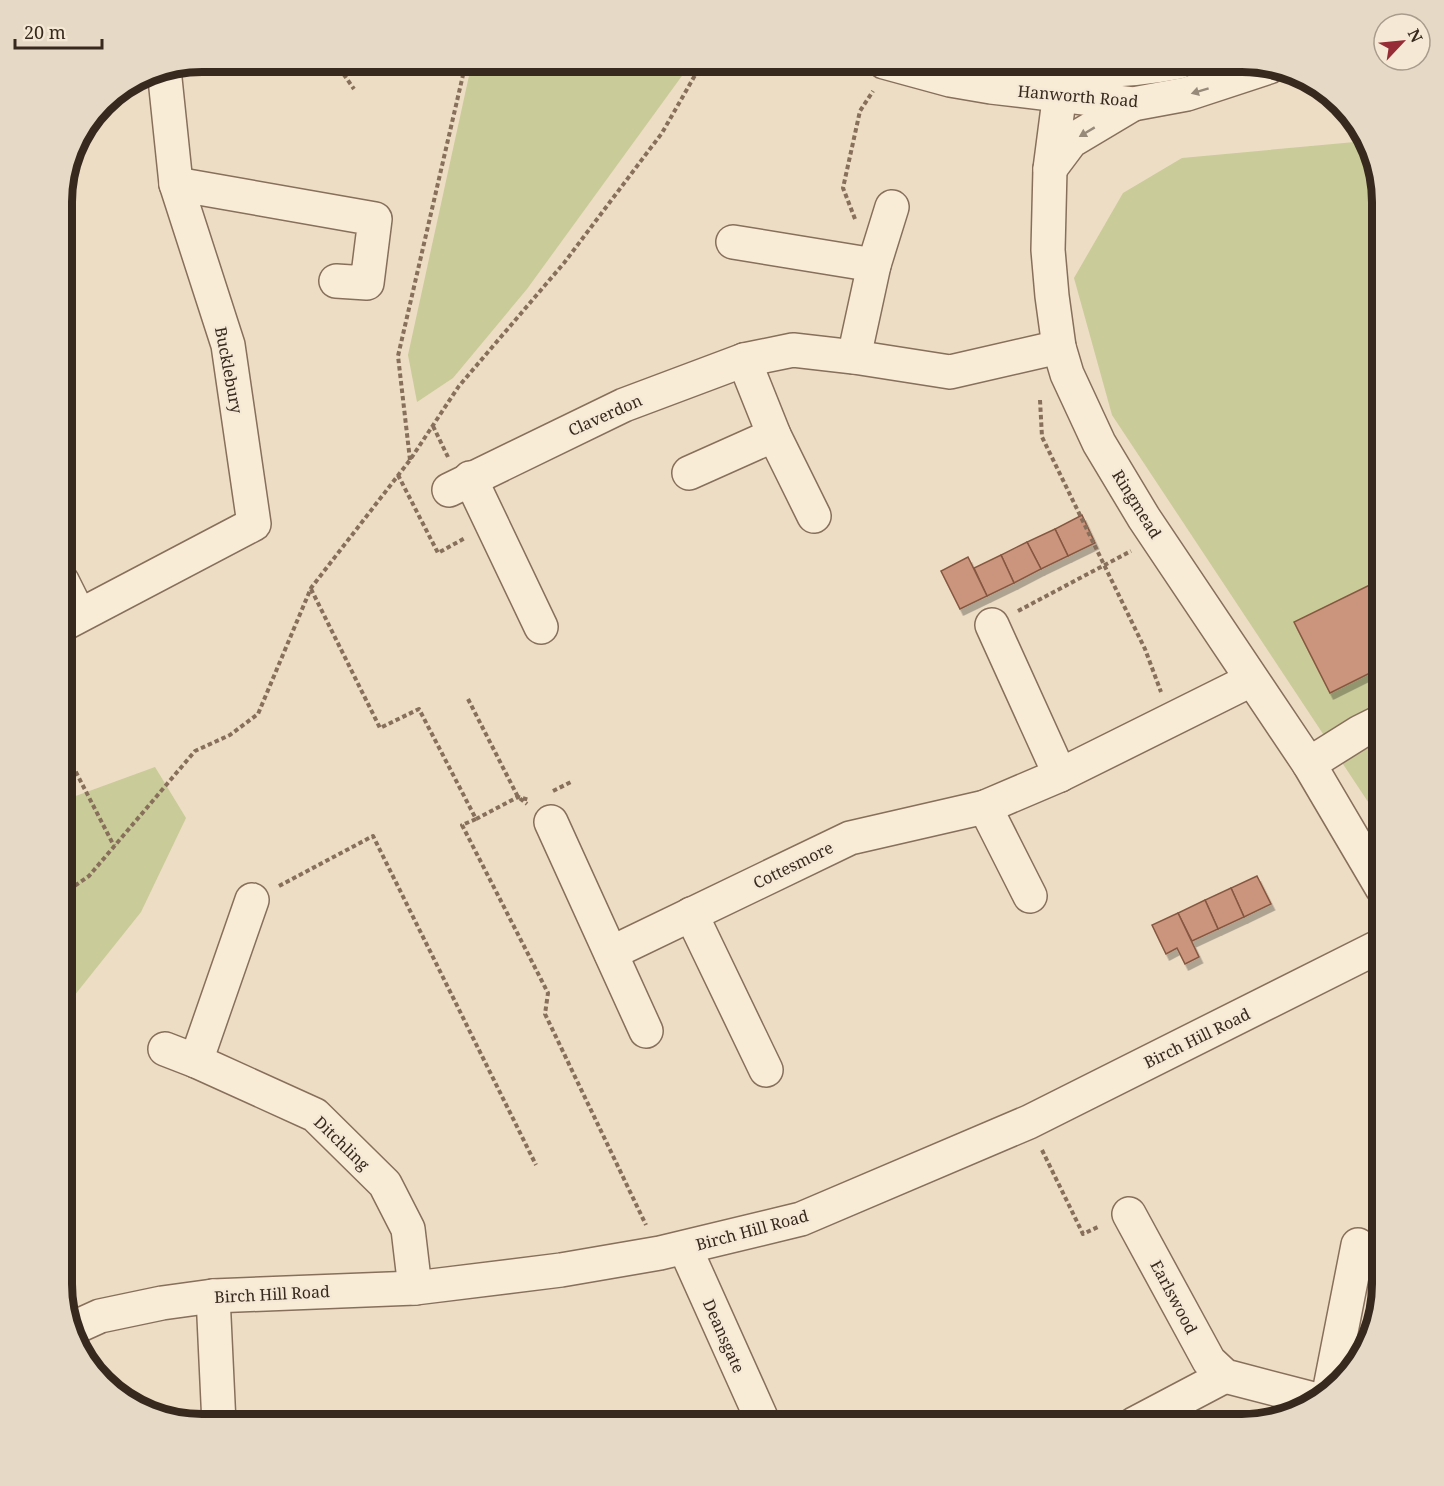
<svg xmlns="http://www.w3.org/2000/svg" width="1444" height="1486" viewBox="0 0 1444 1486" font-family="'Noto Serif',serif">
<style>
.green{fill:#c9cb98}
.building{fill:#ca957b;stroke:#865741;stroke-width:1.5;filter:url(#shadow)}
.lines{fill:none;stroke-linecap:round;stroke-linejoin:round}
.minor-casing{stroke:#876f5b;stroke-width:36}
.path{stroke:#876f5b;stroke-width:4;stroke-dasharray:4.5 3;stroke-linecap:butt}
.minor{stroke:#f8ecd7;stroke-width:33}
.oneway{fill:#988a7b}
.labels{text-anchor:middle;stroke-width:4.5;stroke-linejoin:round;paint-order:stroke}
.street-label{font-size:16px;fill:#38291f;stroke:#f5e8d4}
.rim{fill:none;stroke:#38291f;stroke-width:8}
</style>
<defs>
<filter id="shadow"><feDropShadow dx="3.5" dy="6" stdDeviation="0" flood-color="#0004"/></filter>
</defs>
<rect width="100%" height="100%" fill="#edddc4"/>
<g class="green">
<path d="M472,62h220l-165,227 -74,89 -36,24 -9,-47z"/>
<path d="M1366,141l9,16 7,45v621l-270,-408 -38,-137 49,-85 59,-35z"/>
<path d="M155,767l31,51 -45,94 -79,99v-210z"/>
</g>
<g class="building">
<path d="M1082,515l13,28 -27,13 -13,-27z"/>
<path d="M1055,529l13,27 -27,13 -14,-27z"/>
<path d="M1027,542l14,27 -27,14 -13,-28z"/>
<path d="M1001,555l13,28 -27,13 -13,-28z"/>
<path d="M968,557l19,39 -27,13 -19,-38z"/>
<path d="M1382,579v88l-52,26 -36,-71z"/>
<path d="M1257,876l14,28 -27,13 -13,-29z"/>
<path d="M1231,888l13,29 -26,12 -13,-29z"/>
<path d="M1205,900l13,29 -26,12 -14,-28z"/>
<path d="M1178,913l21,44 -14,7 -8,-16 -11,6 -14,-29z"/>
</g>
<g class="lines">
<defs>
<g id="minor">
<path d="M884,62l66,18 41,7 142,17 54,-10 82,-27"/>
<path d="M1011,62c56,12 112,11 168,0"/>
<path d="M1063,69l-13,100 -2,81 4,46 7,51 8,27 32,69 45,75 165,246 73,124"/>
<path d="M1050,169l21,-28 62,-37"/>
<path d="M176,184l199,35 -8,64 -31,-2"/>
<path d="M733,242l141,23"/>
<path d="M854,357l20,-92 18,-58"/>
<path d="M744,360l30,75 40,81"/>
<path d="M689,473l85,-38"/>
<path d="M470,478l71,149"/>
<path d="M449,490l175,-85 120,-45 49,-10 61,7 96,15 109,-25"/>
<path d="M62,581l17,34"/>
<path d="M62,625l192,-101 -26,-179 -52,-161 -12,-115"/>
<path d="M992,625l68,150"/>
<path d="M1309,764l51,-32 22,-11"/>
<path d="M985,807l45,89"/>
<path d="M551,822l95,209"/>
<path d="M252,900l-56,161 119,54 70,69 23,45 7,59"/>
<path d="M691,914l75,156"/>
<path d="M611,953l239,-115 135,-31 75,-32 191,-95"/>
<path d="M165,1049l31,12"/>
<path d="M1129,1214l80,147 16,15 92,24"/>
<path d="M685,1248l79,176"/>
<path d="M213,1296l6,128"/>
<path d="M69,1330l31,-14 62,-13 51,-7 202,-8 146,-18 99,-17 141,-34 228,-97 353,-177"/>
<path d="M1329,1393l29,-148"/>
<path d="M1134,1424l91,-48"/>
</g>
</defs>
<use href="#minor" class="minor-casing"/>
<g class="path">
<path d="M335,62l19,27"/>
<path d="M855,219l-12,-31 17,-77 13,-20"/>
<path d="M1040,400l2,37 103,212 16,43"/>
<path d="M433,426l15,31"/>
<path d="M410,460l-12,-104 68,-294"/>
<path d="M398,475l40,78 27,-15"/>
<path d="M311,589l69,139 39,-19 57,110 -14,6 86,168 -3,21 101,211"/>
<path d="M1018,611l113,-60"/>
<path d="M468,699l50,98 9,7"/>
<path d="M62,745l52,101"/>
<path d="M553,791l20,-10"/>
<path d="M476,819l42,-22 12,3"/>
<path d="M279,886l94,-50 163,329"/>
<path d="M62,892h4l23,-16 106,-125 35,-16 28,-21 53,-126 99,-128 49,-74 105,-123 98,-130 40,-70 3,-1"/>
<path d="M1042,1150l41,84 17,-8"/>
</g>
<use href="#minor" class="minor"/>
</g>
<defs><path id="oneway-solid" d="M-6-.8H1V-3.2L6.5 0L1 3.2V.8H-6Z" transform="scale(1.5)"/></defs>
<g class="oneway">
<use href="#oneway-solid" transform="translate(1200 91) rotate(163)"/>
<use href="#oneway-solid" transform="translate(1087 132) rotate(149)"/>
</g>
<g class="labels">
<g class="street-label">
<text transform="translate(1078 96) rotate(5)" y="6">Hanworth Road</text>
<text transform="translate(229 370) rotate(79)" y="6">Bucklebury</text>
<text transform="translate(605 415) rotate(-24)" y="6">Claverdon</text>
<text transform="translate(1137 504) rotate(58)" y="6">Ringmead</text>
<text transform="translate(793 865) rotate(-26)" y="6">Cottesmore</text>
<text transform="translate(1197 1038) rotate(-26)" y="6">Birch Hill Road</text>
<text transform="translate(342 1143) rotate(44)" y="6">Ditchling</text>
<text transform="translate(752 1230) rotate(-15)" y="6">Birch Hill Road</text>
<text transform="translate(272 1294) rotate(-3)" y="6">Birch Hill Road</text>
<text transform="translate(1174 1297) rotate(62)" y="6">Earlswood</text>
<text transform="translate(724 1336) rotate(66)" y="6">Deansgate</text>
</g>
</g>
<path d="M0 0H1444V1486H0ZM202 72H1242A130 130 0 0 1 1372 202V1284A130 130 0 0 1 1242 1414H202A130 130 0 0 1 72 1284V202A130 130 0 0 1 202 72Z" fill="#e6d9c6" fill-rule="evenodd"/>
<path class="rim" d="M202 72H1242A130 130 0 0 1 1372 202V1284A130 130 0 0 1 1242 1414H202A130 130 0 0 1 72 1284V202A130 130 0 0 1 202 72Z"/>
<g transform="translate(1402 42) rotate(64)"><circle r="28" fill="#f5e8d4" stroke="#a99c8c" stroke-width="1.5"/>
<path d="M0-4.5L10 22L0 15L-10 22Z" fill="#952c36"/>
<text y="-9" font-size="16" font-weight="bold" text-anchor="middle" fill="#38291f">N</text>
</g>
<path d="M15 39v9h87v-9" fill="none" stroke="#38291f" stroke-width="3"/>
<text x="24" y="39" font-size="18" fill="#38291f" stroke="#f5e8d4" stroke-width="4.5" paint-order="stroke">20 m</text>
</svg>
